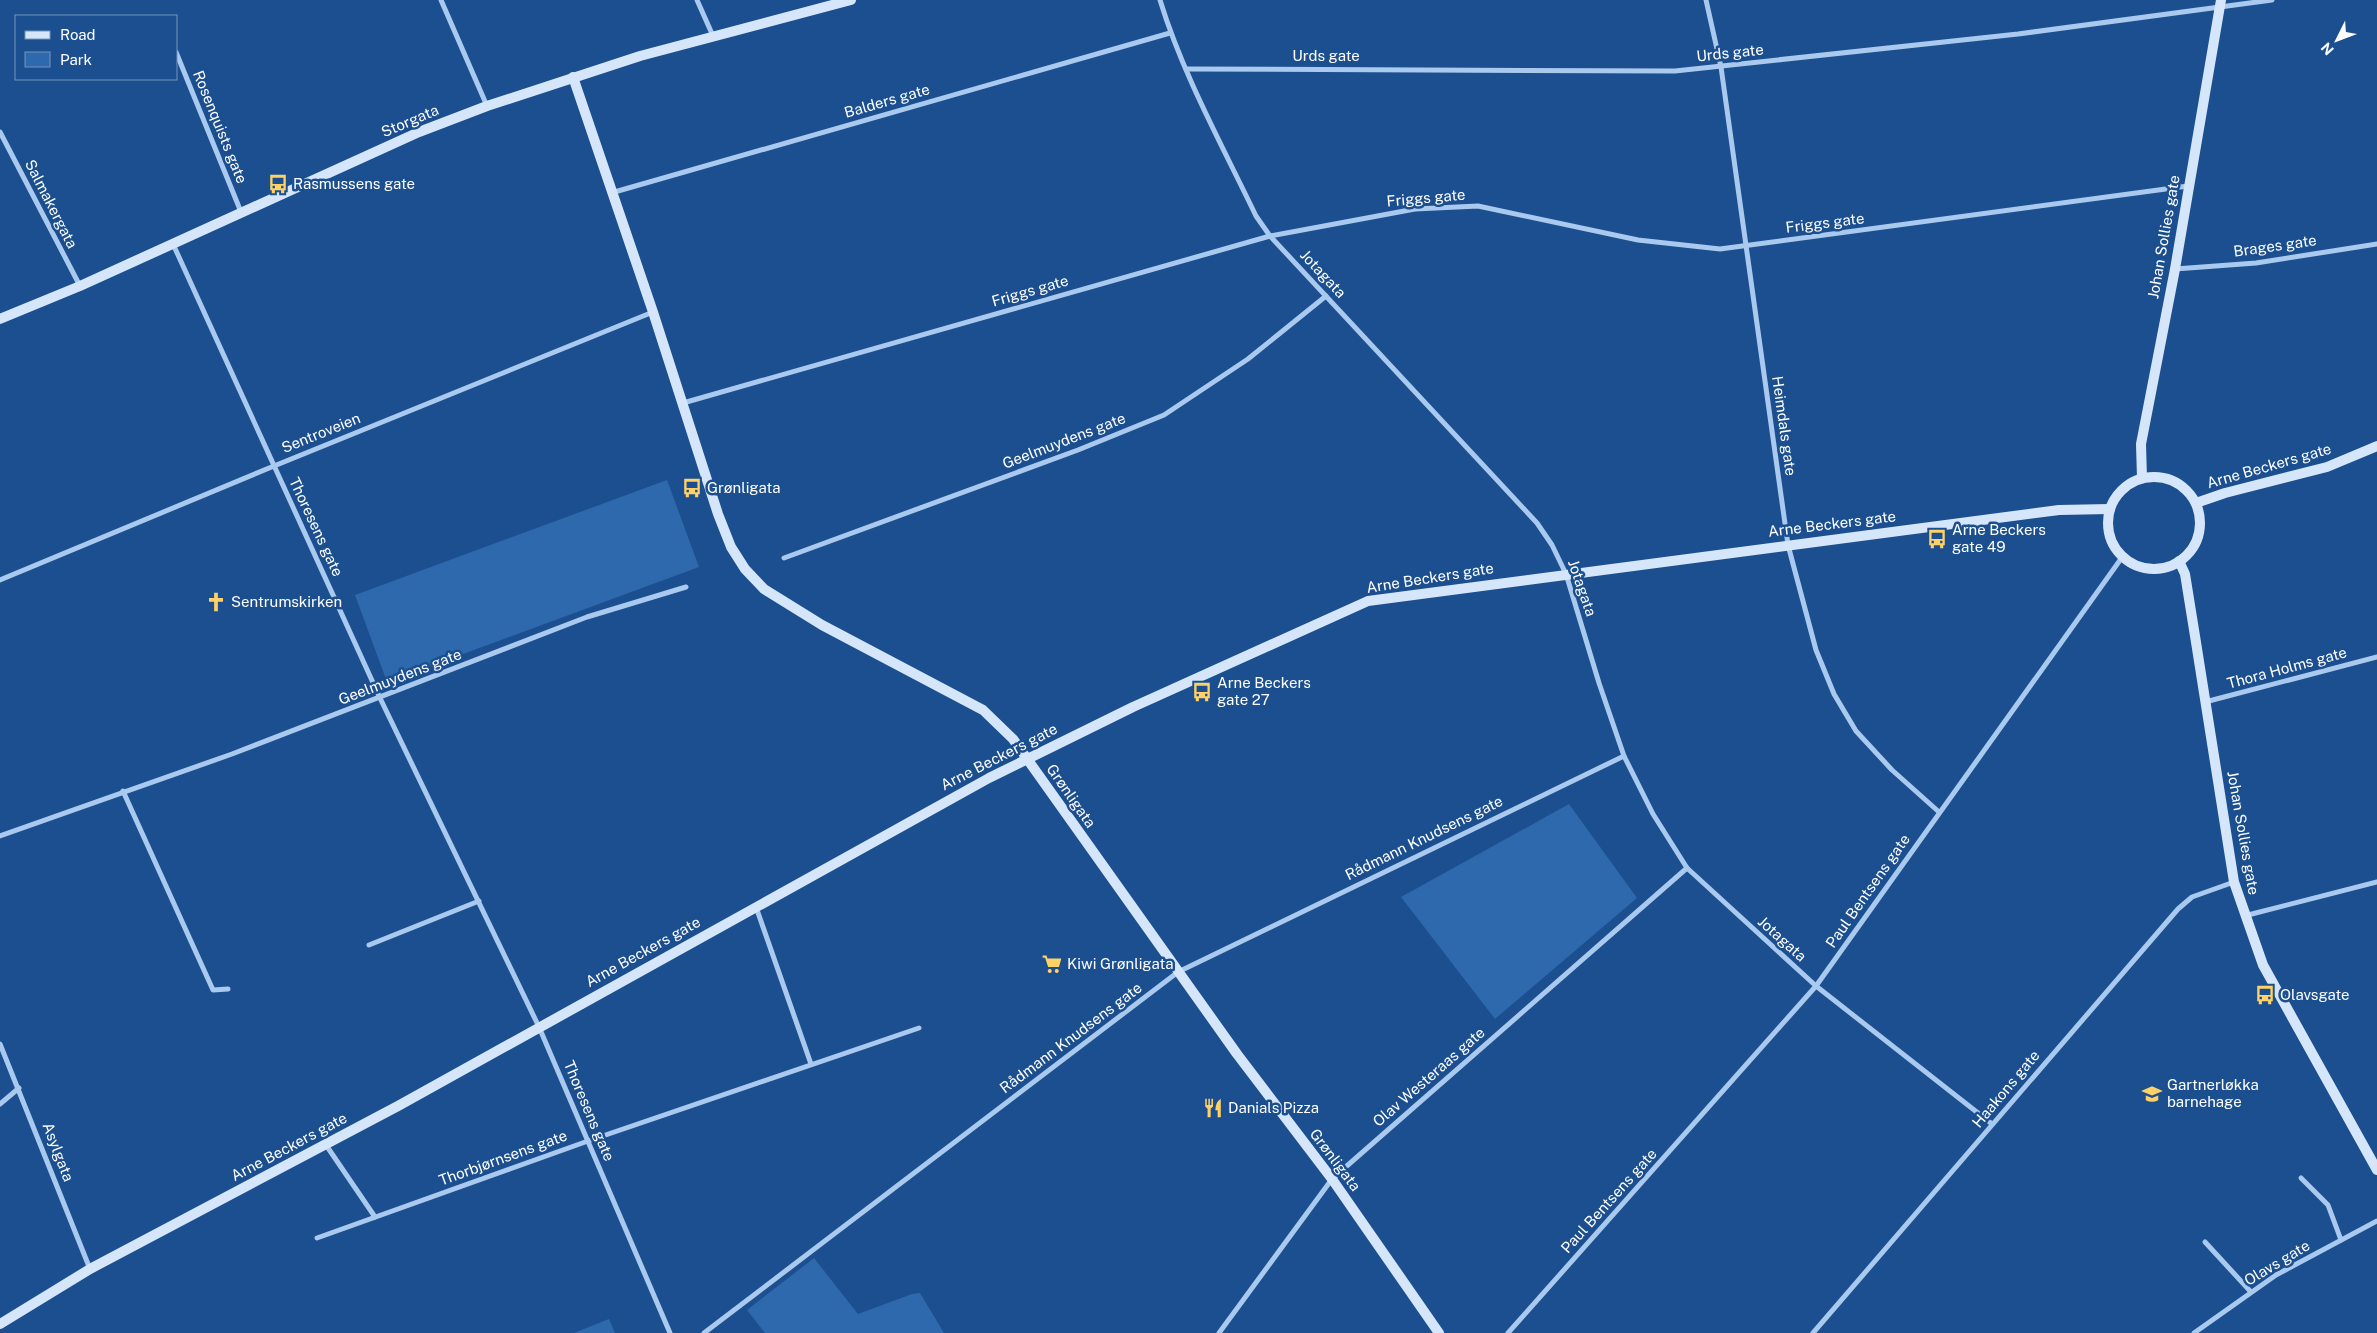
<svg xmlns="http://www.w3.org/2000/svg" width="2377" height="1333" viewBox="0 0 2377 1333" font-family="'Public Sans',sans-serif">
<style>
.green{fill:#2e69ad}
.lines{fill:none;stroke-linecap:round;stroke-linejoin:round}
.minor{stroke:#a9c9ee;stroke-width:5}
.secondary{stroke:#d6e6fa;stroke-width:10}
.labels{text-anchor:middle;stroke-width:5;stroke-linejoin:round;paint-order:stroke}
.street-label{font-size:15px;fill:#fff;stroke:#1b4f8f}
.poi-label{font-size:15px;fill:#fff;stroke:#1b4f8f;text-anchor:start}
</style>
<rect width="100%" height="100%" fill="#1b4f8f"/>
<g class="green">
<path d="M667,480l32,87 -312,115 -32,-87z"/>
<path d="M1569,804l68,94 -142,121 -94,-122z"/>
<path d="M814,1258l44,56 54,-20 8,-1 24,40h-179l-18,-23z"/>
<path d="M609,1319l6,14h-41z"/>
</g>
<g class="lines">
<g class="minor">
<path d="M441,0l46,106"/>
<path d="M697,0l16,36"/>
<path d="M1160,0c23,75 62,145 96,216l14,20 267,287 15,22 14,29 33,109 25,73 29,58 34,54 129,118 176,138"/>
<path d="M1706,0l15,67 67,478 28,105 18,44 22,37 36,39 47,42"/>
<path d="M176,52l65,160"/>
<path d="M1186,69l489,2 343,-37 254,-34"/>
<path d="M0,132l80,154"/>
<path d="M611,193l559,-160"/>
<path d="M173,244l207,454 159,329 131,306"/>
<path d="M2175,269l81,-6 121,-19"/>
<path d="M683,403l587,-167 145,-27 63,-3 160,34 82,9 468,-63"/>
<path d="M784,558l294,-108 86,-35 84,-56 78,-63"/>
<path d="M0,580l274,-114 379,-154"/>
<path d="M2205,702l172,-45"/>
<path d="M123,791l90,199 15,-1"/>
<path d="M0,836l232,-82 355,-137 99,-30"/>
<path d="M756,907l55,157"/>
<path d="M2244,916l133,-34"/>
<path d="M369,945l110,-44"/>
<path d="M0,1044l90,225"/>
<path d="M0,1104l19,-16"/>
<path d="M326,1145l49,72"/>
<path d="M2301,1178l27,27 13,35"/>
<path d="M317,1238l271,-97 331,-113"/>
<path d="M2205,1242l46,50"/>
<path d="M704,1333l474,-361 446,-216"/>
<path d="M1219,1333l113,-154 355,-311"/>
<path d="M1508,1333l308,-347 307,-430"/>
<path d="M1813,1333l365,-424 14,-12 42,-15"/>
<path d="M2194,1333l82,-58 101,-54"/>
</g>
<g class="secondary">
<path d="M573,77l80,235 65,202 13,33 14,22 19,20 58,36 161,85 30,29 224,315 95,125 107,154"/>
<path d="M0,319l80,-33 339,-154 68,-26 153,-50 211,-56"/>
<circle cx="2154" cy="523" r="46"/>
<path d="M2142,478l-1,-34 34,-175 46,-269"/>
<path d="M2196,503l29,-10 102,-26 50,-21"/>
<path d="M2179,561l6,13 10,62 39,246 29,83 114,205"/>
<path d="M0,1324l90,-55 308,-163 591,-328 144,-71 235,-106 691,-91 51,-1"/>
</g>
</g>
<defs>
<symbol id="bus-bare" viewBox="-9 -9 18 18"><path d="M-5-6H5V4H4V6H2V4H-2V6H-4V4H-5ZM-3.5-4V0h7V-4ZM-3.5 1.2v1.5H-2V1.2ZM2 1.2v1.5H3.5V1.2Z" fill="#ffd166" stroke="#1b4f8f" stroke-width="2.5" paint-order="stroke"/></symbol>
<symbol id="church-bare" viewBox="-9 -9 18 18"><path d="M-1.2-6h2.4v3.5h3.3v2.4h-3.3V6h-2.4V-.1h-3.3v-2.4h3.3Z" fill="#ffd166" stroke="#1b4f8f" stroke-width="2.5" paint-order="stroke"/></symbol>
<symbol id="supermarket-bare" viewBox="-9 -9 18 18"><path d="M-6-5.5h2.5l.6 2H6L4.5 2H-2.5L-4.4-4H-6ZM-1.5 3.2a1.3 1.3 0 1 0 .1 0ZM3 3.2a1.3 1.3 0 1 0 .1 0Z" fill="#ffd166" stroke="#1b4f8f" stroke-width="2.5" paint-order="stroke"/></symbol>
<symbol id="school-bare" viewBox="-9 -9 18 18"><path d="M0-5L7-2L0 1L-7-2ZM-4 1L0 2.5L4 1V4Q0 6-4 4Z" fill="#ffd166" stroke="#1b4f8f" stroke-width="2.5" paint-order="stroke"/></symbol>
<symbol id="restaurant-bare" viewBox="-9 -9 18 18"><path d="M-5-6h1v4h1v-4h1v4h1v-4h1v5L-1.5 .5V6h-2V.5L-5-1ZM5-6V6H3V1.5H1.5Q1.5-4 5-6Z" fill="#ffd166" stroke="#1b4f8f" stroke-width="2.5" paint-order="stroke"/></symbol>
</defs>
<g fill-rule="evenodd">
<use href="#bus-bare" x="264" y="170" width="28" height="28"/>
<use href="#bus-bare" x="678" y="474" width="28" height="28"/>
<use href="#bus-bare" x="1923" y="525" width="28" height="28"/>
<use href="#church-bare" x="202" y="588" width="28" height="28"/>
<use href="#bus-bare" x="1188" y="678" width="28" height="28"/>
<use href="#supermarket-bare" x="1038" y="950" width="28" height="28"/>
<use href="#bus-bare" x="2251" y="981" width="28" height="28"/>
<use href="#school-bare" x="2138" y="1080" width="28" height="28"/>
<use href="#restaurant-bare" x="1199" y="1094" width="28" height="28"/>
</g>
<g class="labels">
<g class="street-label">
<text transform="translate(1730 53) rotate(-6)" y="5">Urds gate</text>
<text x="1326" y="61">Urds gate</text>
<text transform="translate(887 101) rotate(-16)" y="5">Balders gate</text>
<text transform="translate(410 121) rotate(-23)" y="5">Storgata</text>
<text transform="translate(220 127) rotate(68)" y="5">Rosenquists gate</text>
<text transform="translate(1426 198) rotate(-5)" y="5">Friggs gate</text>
<text transform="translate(51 204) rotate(63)" y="5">Salmakergata</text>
<text transform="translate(1825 223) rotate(-7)" y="5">Friggs gate</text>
<text transform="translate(2164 237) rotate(-80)" y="5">Johan Sollies gate</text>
<text transform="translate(2275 246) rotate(-8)" y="5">Brages gate</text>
<text transform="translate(1323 274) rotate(47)" y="5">Jotagata</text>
<text transform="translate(1030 291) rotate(-16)" y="5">Friggs gate</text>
<text transform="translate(1784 426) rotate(82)" y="5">Heimdals gate</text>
<text transform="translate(321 433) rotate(-22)" y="5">Sentroveien</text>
<text transform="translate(1064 441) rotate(-21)" y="5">Geelmuydens gate</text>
<text transform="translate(2269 466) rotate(-16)" y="5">Arne Beckers gate</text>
<text transform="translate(1832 524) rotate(-7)" y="5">Arne Beckers gate</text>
<text transform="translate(316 527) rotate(65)" y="5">Thoresens gate</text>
<text transform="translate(1430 578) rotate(-9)" y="5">Arne Beckers gate</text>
<text transform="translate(1582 588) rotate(71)" y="5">Jotagata</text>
<text transform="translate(2287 668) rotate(-15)" y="5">Thora Holms gate</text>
<text transform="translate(400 677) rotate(-21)" y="5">Geelmuydens gate</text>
<text transform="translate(999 757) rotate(-27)" y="5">Arne Beckers gate</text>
<text transform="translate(1071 796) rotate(55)" y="5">Grønligata</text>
<text transform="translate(2243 833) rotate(80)" y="5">Johan Sollies gate</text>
<text transform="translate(1424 838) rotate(-26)" y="5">Rådmann Knudsens gate</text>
<text transform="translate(1868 891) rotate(-55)" y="5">Paul Bentsens gate</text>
<text transform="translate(1782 939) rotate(42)" y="5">Jotagata</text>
<text transform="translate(643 952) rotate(-29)" y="5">Arne Beckers gate</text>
<text transform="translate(1071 1038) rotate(-37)" y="5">Rådmann Knudsens gate</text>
<text transform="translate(1429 1077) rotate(-41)" y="5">Olav Westeraas gate</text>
<text transform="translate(2006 1089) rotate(-50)" y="5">Haakons gate</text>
<text transform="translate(589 1111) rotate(67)" y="5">Thoresens gate</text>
<text transform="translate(289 1147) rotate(-28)" y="5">Arne Beckers gate</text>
<text transform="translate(58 1152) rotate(69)" y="5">Asylgata</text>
<text transform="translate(503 1158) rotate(-20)" y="5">Thorbjørnsens gate</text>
<text transform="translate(1335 1160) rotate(53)" y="5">Grønligata</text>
<text transform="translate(1609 1201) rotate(-48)" y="5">Paul Bentsens gate</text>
<text transform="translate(2277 1263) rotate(-31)" y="5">Olavs gate</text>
</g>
<g class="poi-label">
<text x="293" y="189">Rasmussens gate</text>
<text x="707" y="493">Grønligata</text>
<text x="1952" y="535">Arne Beckers<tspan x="1952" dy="17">gate 49</tspan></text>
<text x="231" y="607">Sentrumskirken</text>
<text x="1217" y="688">Arne Beckers<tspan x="1217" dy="17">gate 27</tspan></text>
<text x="1067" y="969">Kiwi Grønligata</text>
<text x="2280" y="1000">Olavsgate</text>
<text x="2167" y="1090">Gartnerløkka<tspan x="2167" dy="17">barnehage</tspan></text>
<text x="1228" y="1113">Danials Pizza</text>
</g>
</g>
<rect x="15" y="15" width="162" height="65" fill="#1b4f8f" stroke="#7695bc"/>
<rect x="25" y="31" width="25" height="8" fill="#d6e6fa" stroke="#7695bc"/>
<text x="60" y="40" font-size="15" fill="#ffffff">Road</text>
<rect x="25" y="52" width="25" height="15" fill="#2e69ad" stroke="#7695bc"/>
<text x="60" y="65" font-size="15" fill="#ffffff">Park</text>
<g transform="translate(2337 40) rotate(228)" stroke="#1b4f8f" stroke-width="4" paint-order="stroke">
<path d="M0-4L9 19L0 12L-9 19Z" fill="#ffffff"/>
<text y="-8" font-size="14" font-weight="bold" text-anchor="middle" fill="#ffffff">N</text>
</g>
</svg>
